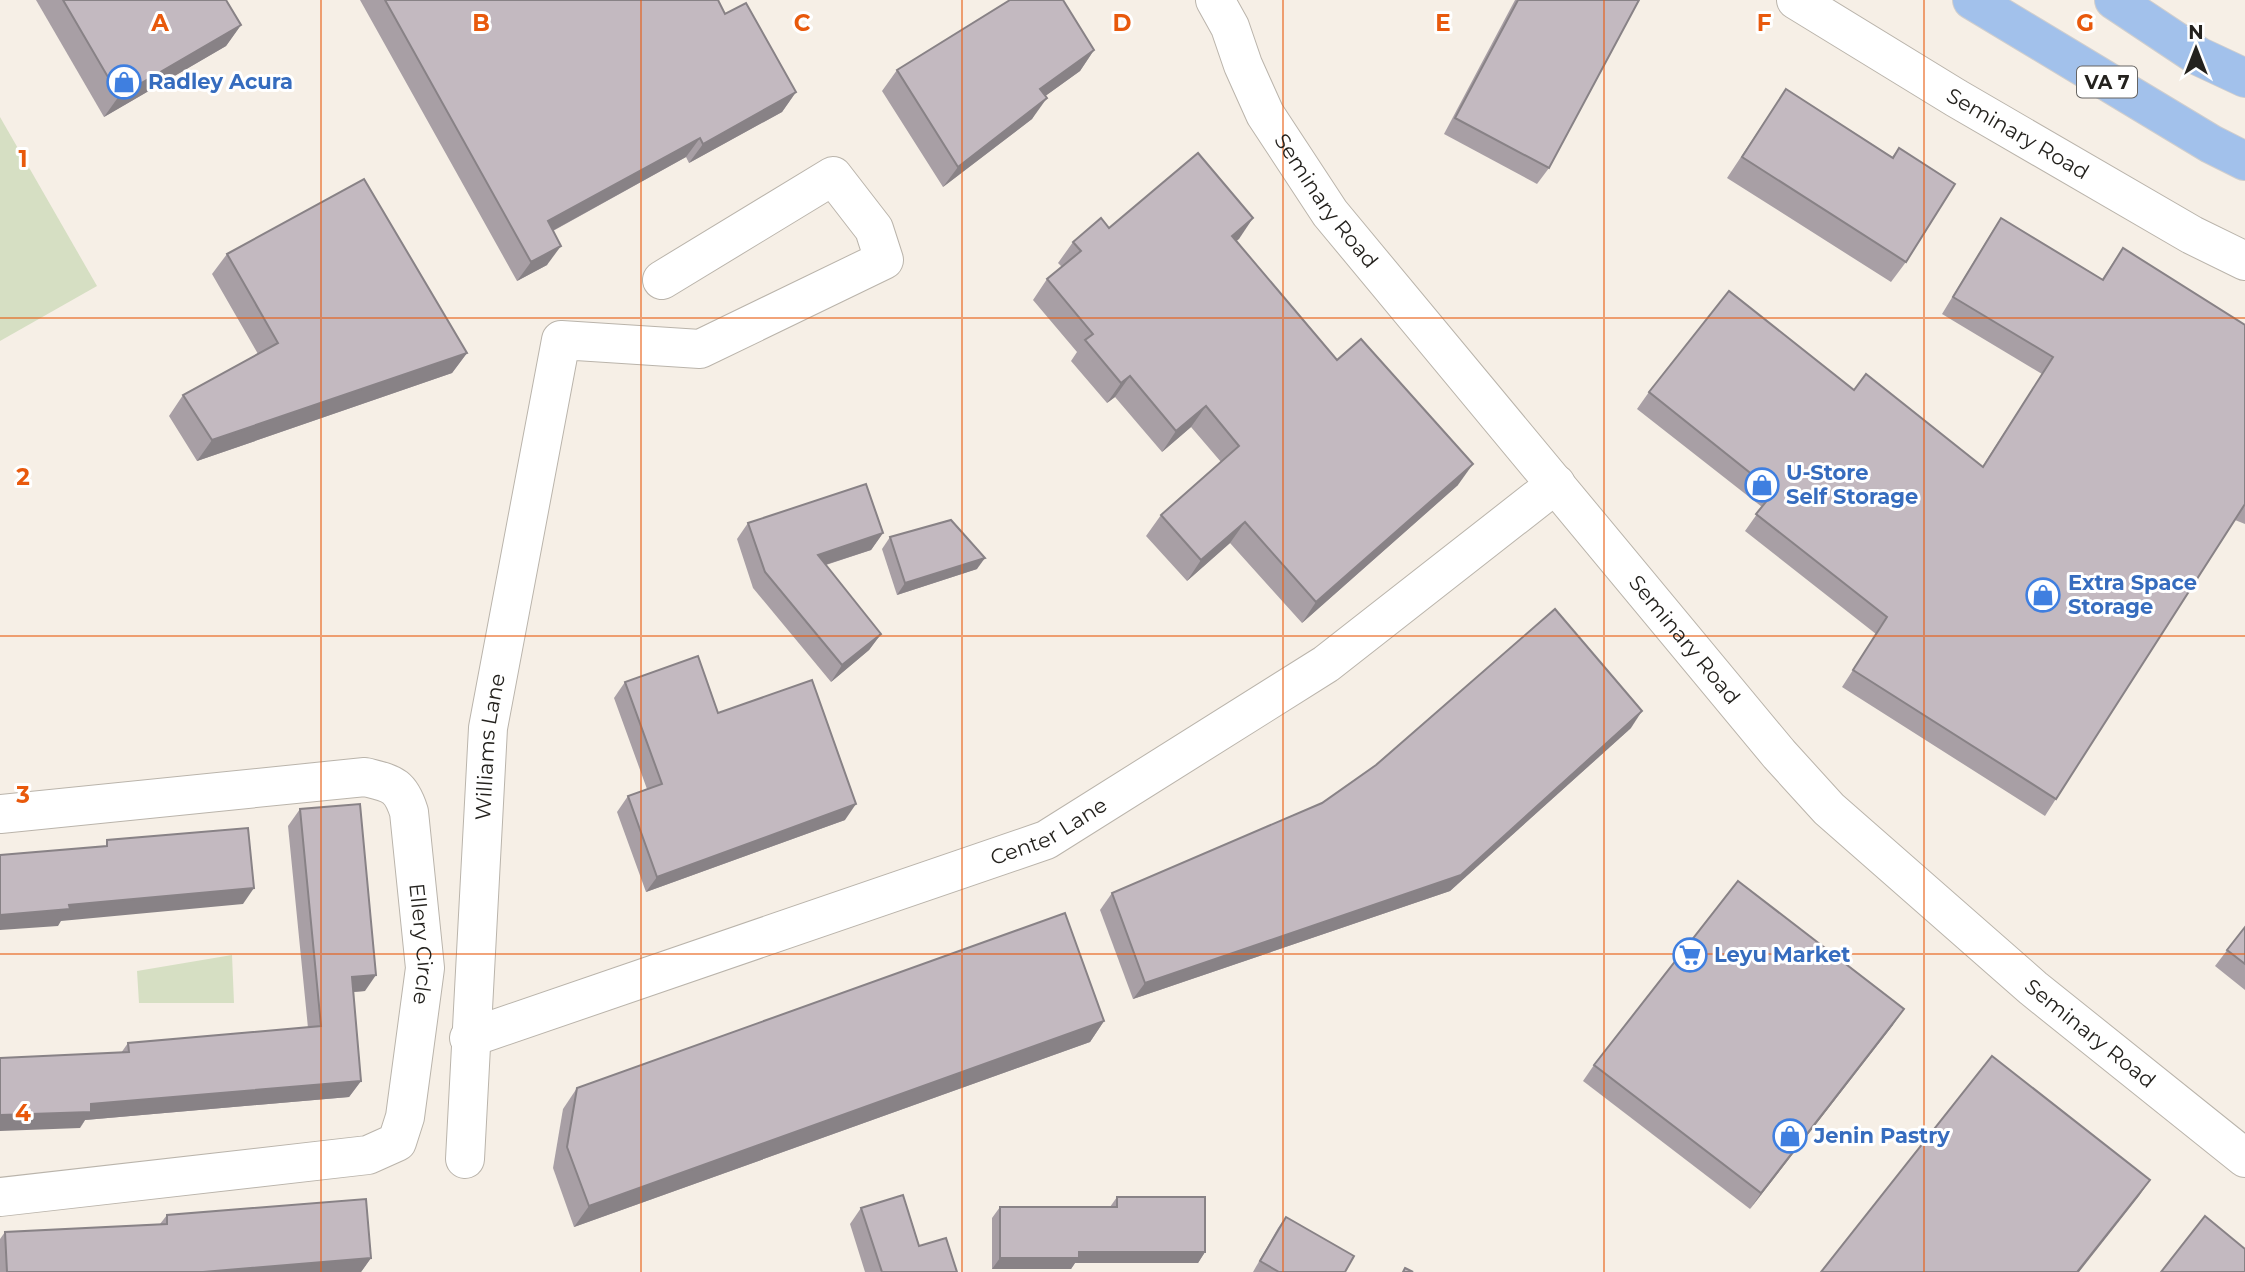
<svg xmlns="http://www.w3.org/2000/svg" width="2245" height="1272" viewBox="0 0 2245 1272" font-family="Montserrat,sans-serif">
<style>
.green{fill:#d6dfc3}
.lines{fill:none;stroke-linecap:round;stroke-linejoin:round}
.minor-casing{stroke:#bab4ab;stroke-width:40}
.major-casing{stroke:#cfcece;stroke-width:40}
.minor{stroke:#fff;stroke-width:38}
.major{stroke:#a2c1eb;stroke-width:38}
.wall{fill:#a89fa5}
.shaded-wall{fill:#888286}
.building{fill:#c3b9c0;stroke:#888286;stroke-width:2}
.grid{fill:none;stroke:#e8590c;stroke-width:2;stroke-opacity:0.55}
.labels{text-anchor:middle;stroke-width:6;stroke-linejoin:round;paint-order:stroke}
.shield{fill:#fff;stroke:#666462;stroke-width:2}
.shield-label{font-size:19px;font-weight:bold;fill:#24221e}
.shop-label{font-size:21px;font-weight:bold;fill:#366cbe;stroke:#fff;text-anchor:start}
.street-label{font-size:21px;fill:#24221e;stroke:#fff}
.grid-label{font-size:23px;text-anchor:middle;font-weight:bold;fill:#e8590c;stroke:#fff;stroke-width:6;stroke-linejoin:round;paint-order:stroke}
</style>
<rect width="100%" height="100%" fill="#f6efe6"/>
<g class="green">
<path d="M0,117l97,169 -97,55z"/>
<path d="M232,955l2,48h-95l-2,-32z"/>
</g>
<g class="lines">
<defs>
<g id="minor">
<path id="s1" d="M1215,0l15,27 13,38 22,49 65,99 449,541 50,55 204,179 212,170"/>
<path id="s2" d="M1796,0l160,98 236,137 53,26"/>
<path id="s3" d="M0,814l365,-37c27,7 35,7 44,35l16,156 -20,149 -8,25 -29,13 -368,42"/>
<path id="s4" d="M469,1038l577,-198 280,-176 230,-180"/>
<path id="s5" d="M465,1159l23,-431 73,-388 139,9 184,-89 -10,-31 -41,-53 -171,104"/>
</g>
<g id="major">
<path d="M1972,0l239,144 34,17"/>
<path d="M2114,0l84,56 47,22"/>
</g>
</defs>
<use href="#minor" class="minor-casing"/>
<use href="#major" class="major-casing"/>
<use href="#minor" class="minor"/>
<use href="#major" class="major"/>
</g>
<g class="wall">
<path d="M36,0h190l15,25 -15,21 -122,71z"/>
<path d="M360,0h358l7,14 71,78 -14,20 -93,51 -3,-6 -133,74 -6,34 -30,16z"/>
<path d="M1515,0h124l-90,168 -12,16 -93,-50z"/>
<path d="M1094,50l-14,21 -35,25 -13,23 -89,68 -61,-96 15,-21z"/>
<path d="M1786,89l106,68 7,-9 7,114 -15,20 -164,-104z"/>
<path d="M1253,218l-17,23 101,119 121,125 -156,138 -72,-80 -43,38 -41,-45 15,-21 60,-53 -30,-35 -29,25 -47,-55 -8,6 -36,-42 6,-9 -44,-52 14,-21 15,-12 -4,-4 15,-21 36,-14z"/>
<path d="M2001,218l101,61 21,-31 122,77v199l-10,-4 -190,296 -203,-129 34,-53 -131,-103 17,-24 -125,-98 12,-17 205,-2 128,77 60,-93 -100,-60 48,-79z"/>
<path d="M227,254l240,99 -15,20 -255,88 -28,-45 14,-21 75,-41 -46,-80z"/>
<path d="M748,523l135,10 -12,17 -45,15 55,69 -12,16 -38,32 -78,-94 -16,-49z"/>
<path d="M890,537l87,32 -80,26 -15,-46z"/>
<path d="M625,682l93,31 127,107 -199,72 -29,-80 11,-16 19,-7 -33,-91z"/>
<path d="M1631,728l-181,163 -317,108 -33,-89 12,-17z"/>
<path d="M300,809l65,182 -12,1 8,89 -12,16 -264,23 -5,8 41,-75 7,-10 180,-15 -20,-202z"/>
<path d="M2245,927v63l-30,-24z"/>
<path d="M1104,1021l-14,21 -516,185 -21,-59 10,-59 14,-21z"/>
<path d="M1893,1025l-143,184 -167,-128 11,-16z"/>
<path d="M1117,1197l88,55 -7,11h-123l-4,6h-79v-51l8,-11h110z"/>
<path d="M861,1208l58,38 38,26h-92l-15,-48z"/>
<path d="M167,1215l204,43 -10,14h-361v-33l5,-7 155,-8z"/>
<path d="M1286,1217l59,55h-92l25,-44z"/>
</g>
<g class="shaded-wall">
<path d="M241,25l-15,21 -122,71 15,-21z"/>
<path d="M1094,50l-14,21 -54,39 14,-21z"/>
<path d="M796,92l-14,20 -93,51 14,-19z"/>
<path d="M1047,98l-15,21 -89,68 15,-20z"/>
<path d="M700,138l-14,19 -152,84 14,-20z"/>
<path d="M1253,218l-14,21 -22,18 15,-21z"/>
<path d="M561,246l-14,19 -30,16 14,-19z"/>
<path d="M467,353l-15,20 -255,88 15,-21z"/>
<path d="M1130,376l-15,21 -8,6 14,-20z"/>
<path d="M1206,406l-15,21 -29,25 14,-21z"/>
<path d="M1473,464l-15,21 -156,138 14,-21z"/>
<path d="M1245,522l-15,21 -43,38 14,-21z"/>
<path d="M883,533l-12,17 -65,21 12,-16z"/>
<path d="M985,558l-8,11 -80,26 8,-12z"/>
<path d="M881,634l-12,16 -38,32 11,-17z"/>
<path d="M1642,711l-11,17 -181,163 -317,108 12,-16z"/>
<path d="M856,804l-11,16 -199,72 11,-15z"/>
<path d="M254,888l-11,16 -182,17 -3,5 -58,4v-15l69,-10z"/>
<path d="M376,975l-11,16 -25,2 12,-16z"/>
<path d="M1904,1009l-11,16 -143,184 11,-16z"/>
<path d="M1104,1021l-14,21 -516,185 15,-21z"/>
<path d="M361,1081l-12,16 -264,23 -5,8 -80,3v-16l91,-11z"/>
<path d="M2150,1180l-11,16 -60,76h-2z"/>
<path d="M1079,1252h126l-7,11h-123l-4,6h-79l8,-11z"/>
<path d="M371,1258l-10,14h-158z"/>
</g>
<g class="building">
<path d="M63,0h163l15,25 -122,71z"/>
<path d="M385,0h333l7,14 21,-11 50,89 -93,52 -3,-6 -152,83 13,25 -30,16z"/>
<path d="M1010,0h53l31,50 -54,39 7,9 -89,69 -61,-97z"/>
<path d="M1518,0h121l-90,168 -94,-50z"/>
<path d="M1786,89l107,69 6,-10 56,36 -49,78 -164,-105z"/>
<path d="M1198,153l55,65 -21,18 105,124 24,-21 112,125 -157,138 -71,-80 -44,38 -40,-45 78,-69 -33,-40 -30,25 -46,-55 -9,7 -36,-43 8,-6 -46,-55 34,-28 -8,-9 28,-24 8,10z"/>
<path d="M364,179l103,174 -255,87 -29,-45 95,-52 -51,-89z"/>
<path d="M2001,218l102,62 20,-32 122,77v179l-189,295 -203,-129 34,-53 -131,-103 18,-22 -125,-100 80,-101 125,99 12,-16 117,93 70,-110 -100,-60z"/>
<path d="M866,484l17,49 -65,22 63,79 -39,31 -77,-93 -17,-49z"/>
<path d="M951,520l34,38 -80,25 -15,-46z"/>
<path d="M1555,609l87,102 -181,164 -316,108 -33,-90 210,-90 54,-38z"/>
<path d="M698,656l20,57 94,-33 44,124 -199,73 -29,-81 34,-12 -37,-102z"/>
<path d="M360,804l16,171 -24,2 9,104 -270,23v8l-91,3v-57l129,-6 -1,-9 193,-17 -21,-217z"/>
<path d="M248,828l6,60 -185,17 1,4 -70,6v-60l107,-9v-6z"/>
<path d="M1738,881l166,128 -143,184 -167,-128z"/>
<path d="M1065,913l39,108 -515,185 -22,-59 10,-59z"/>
<path d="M2245,927v37l-18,-14z"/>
<path d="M1992,1056l158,124 -73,92h-256z"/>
<path d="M903,1195l16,51 27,-8 11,34h-75l-21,-64z"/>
<path d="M1117,1197h88v55h-126v6h-79v-51h117z"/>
<path d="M366,1199l5,59 -168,14h-196l-2,-40 162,-8v-9z"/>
<path d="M2205,1216l40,33v23h-84z"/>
<path d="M1286,1217l68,39 -9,16h-66l-19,-11z"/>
<path d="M1405,1268l8,4h-10z"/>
</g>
<path class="grid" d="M321,0v1272M641,0v1272M962,0v1272M1283,0v1272M1604,0v1272M1924,0v1272M0,318h2245M0,636h2245M0,954h2245"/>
<defs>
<symbol id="shop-ring" viewBox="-11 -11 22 22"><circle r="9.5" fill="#fff" stroke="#3f7fe0" stroke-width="1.5"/><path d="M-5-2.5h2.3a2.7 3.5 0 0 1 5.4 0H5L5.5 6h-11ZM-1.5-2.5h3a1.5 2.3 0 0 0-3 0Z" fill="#3f7fe0"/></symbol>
<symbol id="supermarket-ring" viewBox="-11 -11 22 22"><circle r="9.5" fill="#fff" stroke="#3f7fe0" stroke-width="1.5"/><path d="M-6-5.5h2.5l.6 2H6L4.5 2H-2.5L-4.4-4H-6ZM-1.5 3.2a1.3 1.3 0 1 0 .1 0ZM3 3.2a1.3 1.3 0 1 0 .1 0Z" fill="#3f7fe0"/></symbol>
</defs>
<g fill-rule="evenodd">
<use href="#shop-ring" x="105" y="63" width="38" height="38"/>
<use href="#shop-ring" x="1743" y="466" width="38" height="38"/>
<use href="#shop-ring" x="2024" y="576" width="38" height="38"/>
<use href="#supermarket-ring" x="1671" y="936" width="38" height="38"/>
<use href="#shop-ring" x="1771" y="1117" width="38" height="38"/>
</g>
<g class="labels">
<rect class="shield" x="2077" y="66.5" width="60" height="31" rx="5"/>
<g class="shield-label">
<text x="2107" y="89">VA 7</text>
</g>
<g class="shop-label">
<text x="148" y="89">Radley Acura</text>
<text x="1786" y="480">U-Store<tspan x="1786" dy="24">Self Storage</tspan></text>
<text x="2068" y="590">Extra Space<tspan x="2068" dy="24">Storage</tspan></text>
<text x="1714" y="962">Leyu Market</text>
<text x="1814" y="1143">Jenin Pastry</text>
</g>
<g class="street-label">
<text dy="7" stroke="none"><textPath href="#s2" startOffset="259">Seminary Road</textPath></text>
<text dy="7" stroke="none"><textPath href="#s1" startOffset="231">Seminary Road</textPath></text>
<text dy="7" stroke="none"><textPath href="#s1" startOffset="798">Seminary Road</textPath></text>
<text dy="7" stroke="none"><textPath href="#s5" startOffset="413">Williams Lane</textPath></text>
<text dy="7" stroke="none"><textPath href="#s4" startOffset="616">Center Lane</textPath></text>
<text dy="7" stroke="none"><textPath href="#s3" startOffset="560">Ellery Circle</textPath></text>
<text dy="7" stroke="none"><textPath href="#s1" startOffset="1365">Seminary Road</textPath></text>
</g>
</g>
<g class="grid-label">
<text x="160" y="31">A</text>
<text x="481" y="31">B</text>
<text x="802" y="31">C</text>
<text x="1122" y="31">D</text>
<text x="1443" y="31">E</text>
<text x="1764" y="31">F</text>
<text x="2085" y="31">G</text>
<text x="23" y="167">1</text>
<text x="23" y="485">2</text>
<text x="23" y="803">3</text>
<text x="23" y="1121">4</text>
</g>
<g transform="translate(2196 49)" stroke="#ffffff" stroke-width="5" paint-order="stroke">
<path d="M0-5L12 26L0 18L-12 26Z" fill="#24221e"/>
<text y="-10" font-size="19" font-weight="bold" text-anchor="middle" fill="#24221e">N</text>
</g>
</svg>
